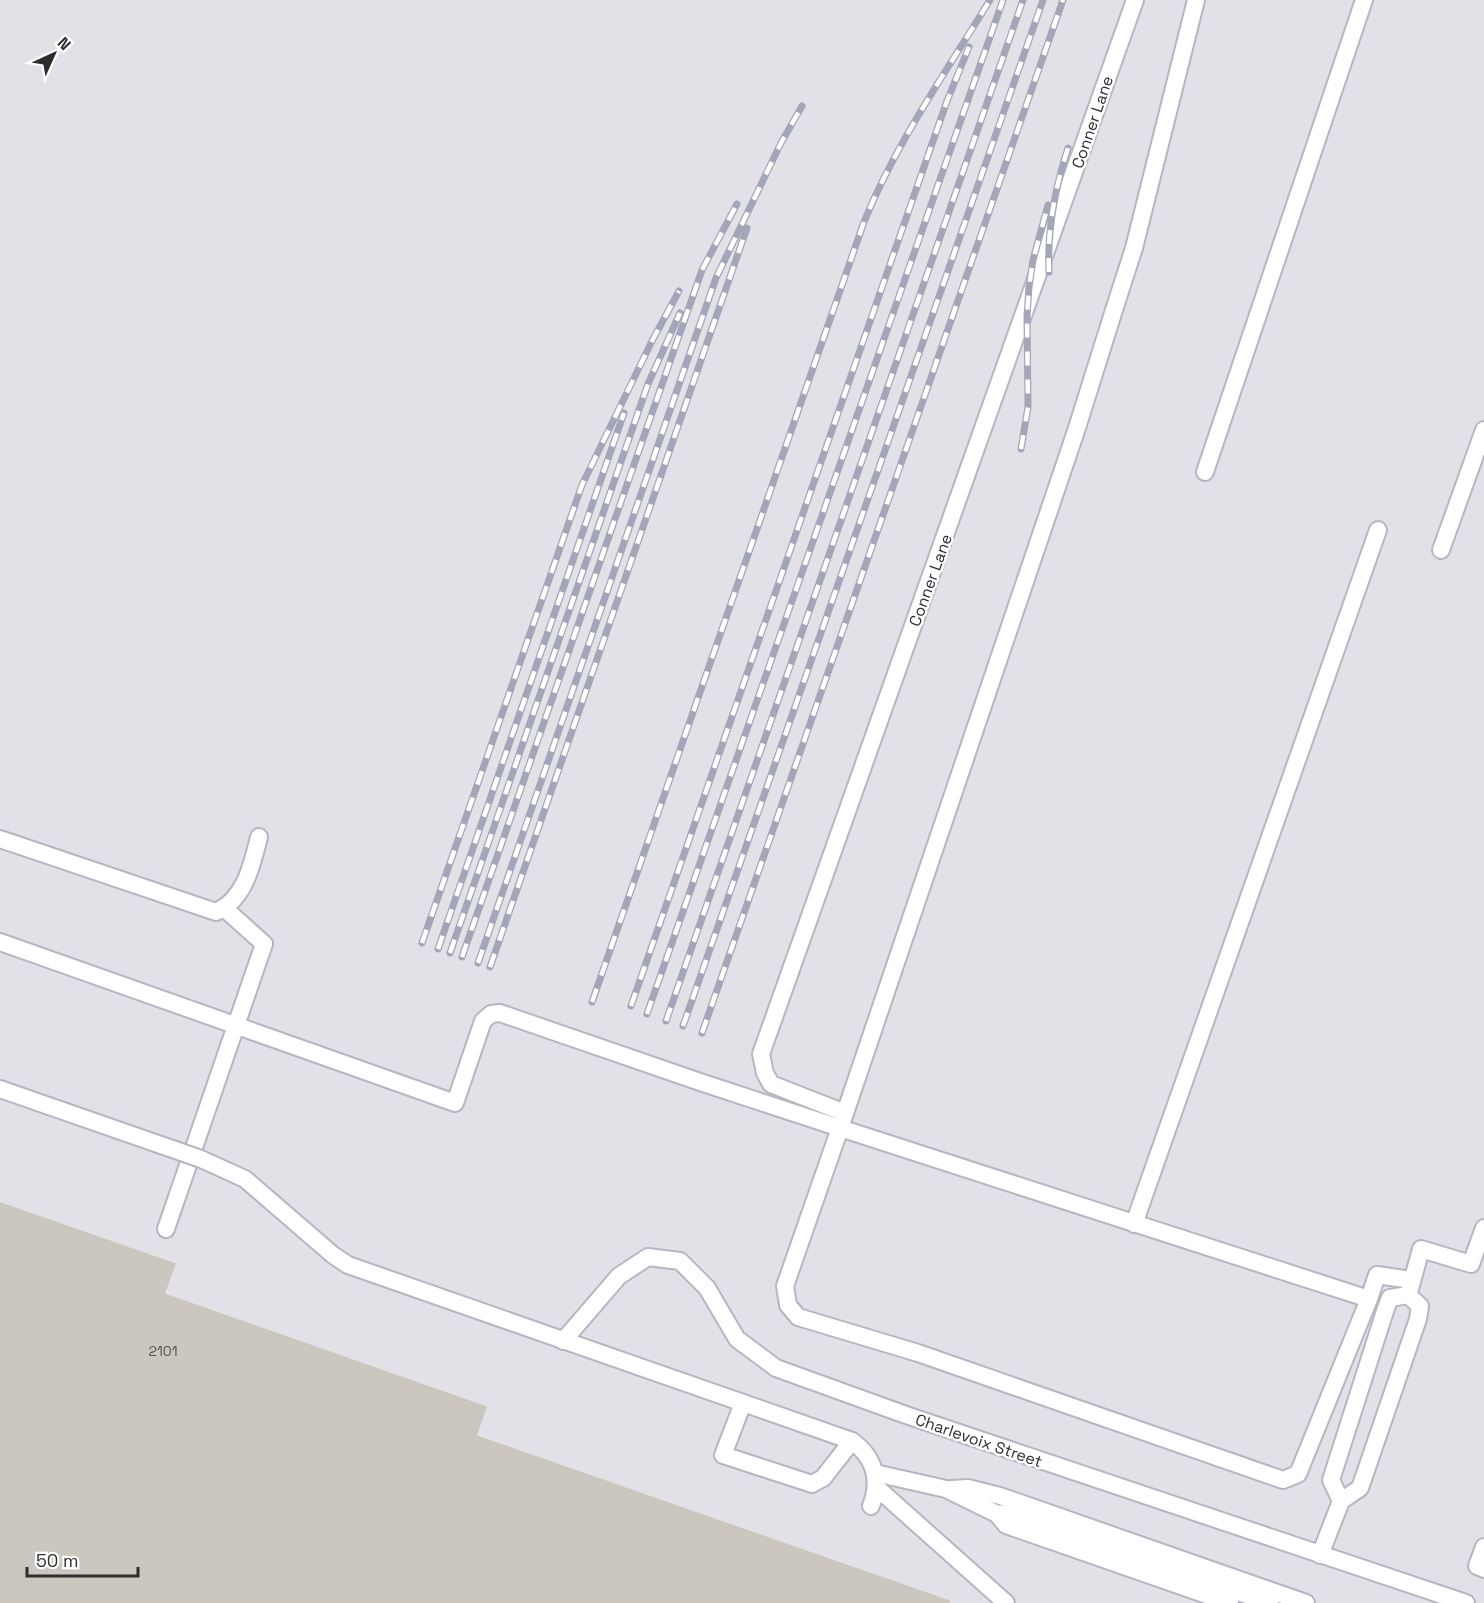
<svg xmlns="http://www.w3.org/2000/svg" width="1484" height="1603" viewBox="0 0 1484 1603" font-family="'Space Grotesk',sans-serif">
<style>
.industrial{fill:#e3e1e8}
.building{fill:#cbc7bf;stroke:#cbc5ba;stroke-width:1.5}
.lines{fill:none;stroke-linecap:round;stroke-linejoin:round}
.minor-casing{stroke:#b4b7c1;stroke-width:20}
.minor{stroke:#fff;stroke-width:16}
.rail-casing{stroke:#a3a6b8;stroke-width:7}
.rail{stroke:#fff;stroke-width:4.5;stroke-dasharray:14;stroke-linecap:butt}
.minor-bridge-casing{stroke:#b4b7c1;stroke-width:20;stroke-linecap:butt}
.minor-bridge{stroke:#fff;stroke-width:16}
.labels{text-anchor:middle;stroke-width:5;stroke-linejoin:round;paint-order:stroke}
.number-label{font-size:14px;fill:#555452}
.street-label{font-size:16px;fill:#2e2e2e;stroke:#fff}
</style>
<rect width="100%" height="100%" fill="#efe9e1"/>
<rect class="industrial" x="0" y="0" width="1484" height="1603"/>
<path class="building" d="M0,1203l175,61 -11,30 322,113 -10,29 473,165v2h-949z"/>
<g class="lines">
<defs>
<g id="minor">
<path d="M1205,472l159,-472"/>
<path d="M1441,550l43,-120"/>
<path d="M0,839l216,73c29,-13 36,-47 43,-75"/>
<path d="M0,942l455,161 28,-82 8,-7 9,-1 203,70 137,45 236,-697 38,-121 20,-62 62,-248"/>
<path d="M0,1089l181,63"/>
<path d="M845,1113l-74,-29 -6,-11 -4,-19 374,-1054"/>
<path d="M201,1159l44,20 88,76 15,10 504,176c22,16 29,39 19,65"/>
<path d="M1134,1224l244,-694"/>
<path d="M166,1229l98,-285 -40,-36"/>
<path d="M1410,1289l11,-40 50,15 13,-36"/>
<path d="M1369,1299l-529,-171 -55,158 3,19 10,12 120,36 365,127 15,-6 71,-175 8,-24 35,5"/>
<path d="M563,1341l56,-65 29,-19 32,4 27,27 30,51 39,29 130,47 560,188"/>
<path d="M743,1403l-20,52 89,29 11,-6 29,-37"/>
<path d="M875,1473l71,16 51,25 13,-1 260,90"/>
<path d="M876,1487l130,116"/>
<path d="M951,1489l17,-1 32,8 306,107"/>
<path d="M1341,1501l-10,-21 55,-172 4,-10 18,-3"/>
<path d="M997,1514l9,11 224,78"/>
<path d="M1484,1547l-7,19 7,3"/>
<path d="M1320,1555l21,-54 19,-13 58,-169 2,-13 -12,-11"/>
</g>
</defs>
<use href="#minor" class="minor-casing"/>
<use href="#minor" class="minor"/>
<defs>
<g id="rail">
<path d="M1049,272c-2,-43 6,-84 19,-124"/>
<path d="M1021,449l7,-42 -1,-91 2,-29 4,-27 15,-55"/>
<path d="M422,943l160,-458 70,-144 27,-50"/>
<path d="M438,949l186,-536"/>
<path d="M450,953l198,-569 32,-71"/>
<path d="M462,957l240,-687 35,-66"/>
<path d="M478,963l238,-685 65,-135 21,-37"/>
<path d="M490,967l257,-739"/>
<path d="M592,1002l272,-780c32,-79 82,-150 126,-222"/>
<path d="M631,1006l316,-905 22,-54"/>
<path d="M647,1014l356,-1014"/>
<path d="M666,1021l357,-1021"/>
<path d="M683,1026l360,-1026"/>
<path d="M702,1033l361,-1033"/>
</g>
</defs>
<use href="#rail" class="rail-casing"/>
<use href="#rail" class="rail"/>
<defs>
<path id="minor-bridge" d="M181,1152l20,7"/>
</defs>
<use href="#minor-bridge" class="minor-bridge-casing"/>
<use href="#minor-bridge" class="minor-bridge"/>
</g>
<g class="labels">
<g class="number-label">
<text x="163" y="1356">2101</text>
</g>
<g class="street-label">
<text transform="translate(1092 122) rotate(-71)" y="6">Conner Lane</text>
<text transform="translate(930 580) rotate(-70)" y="6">Conner Lane</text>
<text transform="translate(979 1440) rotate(19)" y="6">Charlevoix Street</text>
</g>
</g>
<g transform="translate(54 54) rotate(45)" stroke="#ffffff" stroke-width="4.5" paint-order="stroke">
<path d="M0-4.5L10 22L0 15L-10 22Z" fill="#2e2e2e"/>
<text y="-9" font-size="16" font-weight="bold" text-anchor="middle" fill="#2e2e2e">N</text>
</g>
<path d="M27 1567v9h111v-9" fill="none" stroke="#2e2e2e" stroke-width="3"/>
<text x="36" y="1567" font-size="18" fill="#2e2e2e" stroke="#ffffff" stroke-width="4.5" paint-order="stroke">50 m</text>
</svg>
